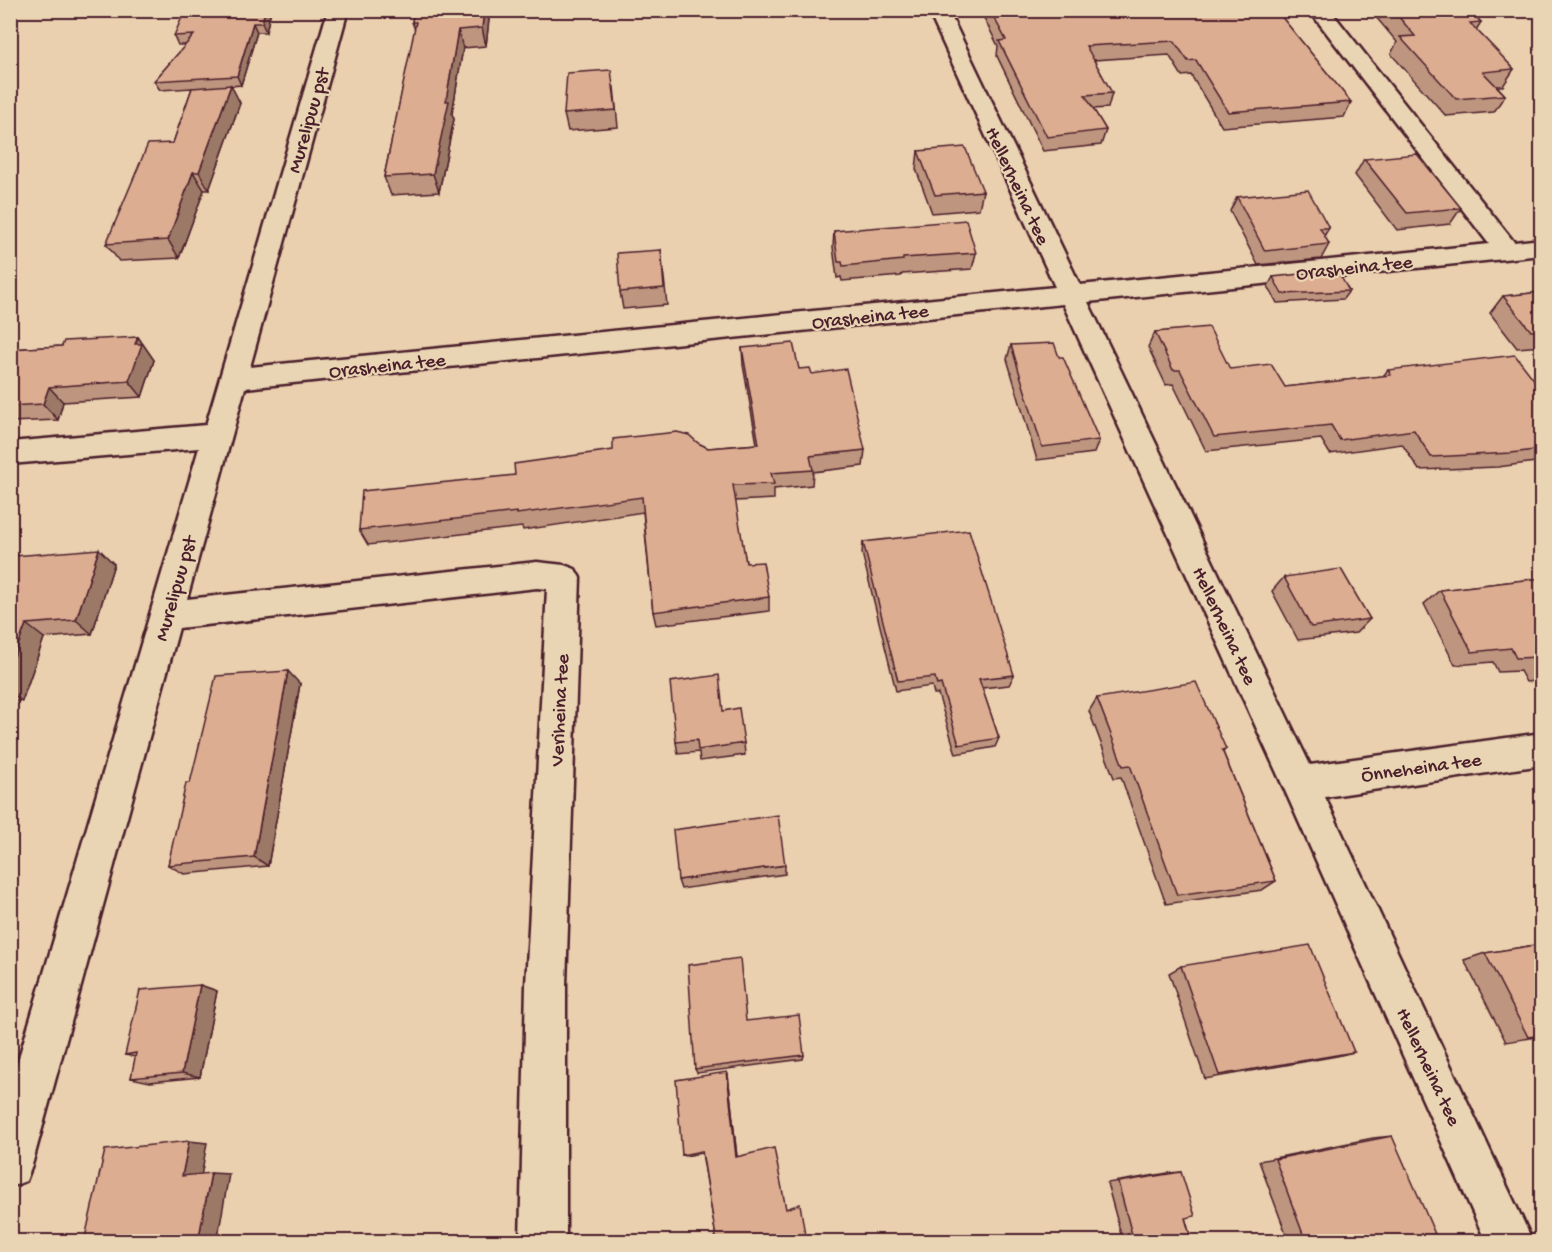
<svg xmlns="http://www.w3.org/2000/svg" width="1552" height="1252" viewBox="0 0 1552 1252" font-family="'Gochi Hand',sans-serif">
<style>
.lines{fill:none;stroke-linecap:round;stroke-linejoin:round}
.minor-casing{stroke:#4a1f2b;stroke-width:5}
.minor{fill:#e9d5b3;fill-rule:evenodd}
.wall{fill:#be957e;stroke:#4a1f2b;stroke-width:1.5}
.shaded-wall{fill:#9b7966;stroke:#4a1f2b;stroke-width:1.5}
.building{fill:#ddad92;stroke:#4a1f2b;stroke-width:1.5}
.labels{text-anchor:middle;stroke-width:4.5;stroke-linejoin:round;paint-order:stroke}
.street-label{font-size:20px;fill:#4a1f2b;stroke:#e9d5b3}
</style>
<rect width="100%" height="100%" fill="#ead0af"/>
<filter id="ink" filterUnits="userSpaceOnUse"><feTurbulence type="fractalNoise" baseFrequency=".0167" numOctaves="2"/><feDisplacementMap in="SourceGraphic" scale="12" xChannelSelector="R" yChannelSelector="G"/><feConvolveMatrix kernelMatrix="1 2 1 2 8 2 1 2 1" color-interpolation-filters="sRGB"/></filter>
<g filter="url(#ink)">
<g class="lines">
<defs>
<path id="minor" d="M328,10h20l-98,357 805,-80 -127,-277h20l132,275 409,-41 -180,-234h21l184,232 28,-3v16l-454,47 222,463 232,-32v32l-217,32 208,445h-47l-199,-447 -224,-491 -818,84 -58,211 350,-37 27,3 11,4 5,9 -14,407v257h-46l6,-257 21,-396 -10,-1 -358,40 -147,537 -6,16 -16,6v-99l189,-640 -189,16v-22l196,-17z"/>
</defs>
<use href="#minor" class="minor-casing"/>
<use href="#minor" class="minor"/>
</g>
<g class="wall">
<path d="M271,10l-5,22h-9l-16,53 -10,1 9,17 -31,87h-5l-25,68 -60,3 -13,-17 67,-101 19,-55 -32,2 -6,-9 32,-36h-8l-4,-9z"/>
<path d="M414,10h76l-4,36 -23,2 -11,66 2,5 -15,73 -48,3 -7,-18 31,-147 -3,-8z"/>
<path d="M980,10h296l75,92 -7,15 -122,10 -31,-52 -9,1 -13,-21 -75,5 18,33 -4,15 -15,1 13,21 -5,15 -58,6 -46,-95 1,-10z"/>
<path d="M1370,10h99l12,12 -5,8 38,39 -11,17h-6l8,9 -11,17 -48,4 -55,-62 6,-12z"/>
<path d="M614,87l4,40 -50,4 -4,-17z"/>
<path d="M918,151l65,40 -4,18 -47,4 -16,-44z"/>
<path d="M1364,159l97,49 -11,16 -53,6 -42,-55z"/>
<path d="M1237,197l92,31 -5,8 5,8 -8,15 -63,6 -28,-54z"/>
<path d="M834,231l142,22 -4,16 -70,5 -1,2 -59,5 -1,-4 -4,1 -4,-31z"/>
<path d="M661,250l6,55 -44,4 -3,-17z"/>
<path d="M1273,277l76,14 -6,8 -66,4 -9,-17z"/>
<path d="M1542,292v54l-25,2 -27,-35 13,-17z"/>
<path d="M1155,332l75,37 55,18 98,-11 5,-6 154,20v71l-44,6 -79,3 -17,-26 -72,10 -9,-15 -115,12 -33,-67 -7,1 -18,-38z"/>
<path d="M138,337l16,23 -12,37 -79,5 -5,18 -48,2v-73l52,-3z"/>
<path d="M1011,345l88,95 -5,13 -57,7 -30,-101z"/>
<path d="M742,348l70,26 53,76 -2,16 -50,6 -1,13 -38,4v10l-39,2 11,62 23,34v14l-113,14 -3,-13 -10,-100 -120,18 -1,-3 -154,18 -9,-15 156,-55 183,-32 10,5 49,-4 -14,-79z"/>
<path d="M863,542l151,133 -5,10 -27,3 17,50 -4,9 -39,7 -18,-60h-4l-2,-8 -36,5 -34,-138z"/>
<path d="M10,564h104l-22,70 -48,4 -22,63 -12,1z"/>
<path d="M1284,577l86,42 -14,14 -58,7 -26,-49z"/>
<path d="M1542,578v102l-16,2 -6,-11 -22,1 -5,-10 -38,3 -31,-61 16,-14z"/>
<path d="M300,684l-32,182 -84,8 -16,-9 22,-82z"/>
<path d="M1097,698l129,51 -3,3 53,129 -14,9 -96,14 -45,-127 -7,1 -25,-67z"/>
<path d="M723,711l21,32 1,12 -45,6 -1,-9 -21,2 -2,-12z"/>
<path d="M785,865v9l-104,15 -3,-9z"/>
<path d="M1542,944v92l-36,6 -42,-82 21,-7z"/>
<path d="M1181,966l173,86 -17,4 -132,23 -36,-106z"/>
<path d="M200,985l17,6 -17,86 -50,5 -19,-4 5,-21 -11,-2z"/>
<path d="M746,1021l58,34 -1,4 -106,14 -2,-4z"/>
<path d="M728,1075l9,82 -21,80 -14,-84 -17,3 -3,-1z"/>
<path d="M1392,1136l5,106h-108l-30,-81 114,-23z"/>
<path d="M1181,1172l4,46 7,24h-69l-16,-59 61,-10z"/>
</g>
<g class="shaded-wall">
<path d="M265,10h6l-5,22 -4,-9z"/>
<path d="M484,10h6l-4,36 -4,-18z"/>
<path d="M253,23l4,9 -16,53 -4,-9z"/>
<path d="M458,30l5,18 -11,66 2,5 -15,73 -6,-18z"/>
<path d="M231,85l9,18 -31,87 -10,-18z"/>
<path d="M193,172l11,18 -25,68 -11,-18z"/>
<path d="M138,337l16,23 -12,37 -13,-16 6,-37z"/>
<path d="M49,387l14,15 -5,18 -15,-16z"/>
<path d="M99,549l15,15 -22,70 -16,-14z"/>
<path d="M26,624l18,14 -22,63 -12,-8v-26z"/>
<path d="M288,671l12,13 -32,182 -14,-9z"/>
<path d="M200,985l17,6 -17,86 -18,-4z"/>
<path d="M727,1072l1,3 9,83 -1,-1z"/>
<path d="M189,1141l18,2 -6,34 -19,-1z"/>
<path d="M211,1173l18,1 -12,68h-19z"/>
</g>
<g class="building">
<path d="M185,10h80l-3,13h-9l-16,53 -83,5 40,-46 -20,1z"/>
<path d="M414,10h70l-2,18 -24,2 -12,71h3l-16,73 -49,3 32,-155h-4z"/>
<path d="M990,10h286l75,92 -123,10 -32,-52 -8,1 -14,-20 -88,5 26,47 -27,2 21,35 -59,7 -48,-96 7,-1z"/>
<path d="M1393,10h76l12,12 -11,1 44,46 -31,3 22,23 -49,4 -56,-62 15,-1z"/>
<path d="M611,70l5,40 -52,4 3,-41z"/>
<path d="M231,85l-32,87h-6l-25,68 -62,4 42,-100 25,-1 19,-55z"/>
<path d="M965,147l18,44 -48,4 -17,-44z"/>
<path d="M1417,154l44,54 -54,5 -43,-54z"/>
<path d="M1308,190l21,38h-9l9,16 -64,7 -28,-54z"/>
<path d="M966,220l10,33 -73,5v2l-60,6 -1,-4h-4l-4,-31z"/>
<path d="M661,250l3,38 -44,4 -3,-39z"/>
<path d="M1337,270l12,21 -67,3 -9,-17z"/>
<path d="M1542,292v38l-11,1 -28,-35z"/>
<path d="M1209,327l21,42 41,-5 14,23 106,-12 -3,-5 127,-15 27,35v59l-31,4 -80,4 -17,-27 -74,10 -9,-15 -117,12 -34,-67h-7l-18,-38z"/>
<path d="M138,337l-3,7h7l-13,37 -80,6 -6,17 -33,2v-57l52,-3 2,-5z"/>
<path d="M793,343l6,26 11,-1 2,6 34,-5 19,81 -55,6 3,14 -42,3 3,11 -41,1 13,78 17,-1 6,35 -116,15 -11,-115 -125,17v-2l-158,18 3,-39 153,-16 -1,-11 99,-14v-11l64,-7 12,3 9,8 10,5 51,-4 -17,-96z"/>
<path d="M1054,343l5,14h4l36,83 -57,7 -31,-102z"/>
<path d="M969,530l45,145 -35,4 20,59 -40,7 -18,-61 -4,1 -2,-8 -37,4 -35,-139z"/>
<path d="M99,549l-23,71 -50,4 -16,43v-103l4,-8z"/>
<path d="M1341,569l29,50 -59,8 -27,-50z"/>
<path d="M1542,578v84l-3,-5 -23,1 -5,-10 -39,4 -32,-62z"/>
<path d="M288,671l-34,186 -86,8 18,-82h4l26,-107z"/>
<path d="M719,675l4,36 16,-3 5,35 -46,7 -1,-10 -21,2 -6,-60z"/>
<path d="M1196,682l30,67 -4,1 54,131 -99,14 -47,-130 -7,1 -26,-68z"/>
<path d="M778,815l7,50 -107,15 -5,-50z"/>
<path d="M1542,944v91l-14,2 -43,-84z"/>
<path d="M1310,945l44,107 -135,23 -38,-109z"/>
<path d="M740,958l6,63 53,-6 5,40 -109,14 -7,-104z"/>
<path d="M200,985l-18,88 -51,5 5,-25 -11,2 15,-65z"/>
<path d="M727,1072l9,85 38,-9 12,61 14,-5 6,37 -101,1 11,-5 -14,-86 -20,4 -6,-75z"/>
<path d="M1392,1136l43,98 -38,8h-91l-31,-83z"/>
<path d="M189,1141l-7,35 29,-3 -13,69h-114l21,-92z"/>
<path d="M1181,1172l14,44 -10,2 7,24h-58l-16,-60z"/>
</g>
</g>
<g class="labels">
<g class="street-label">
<text transform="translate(307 120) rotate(-74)" y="7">Murelipuu pst</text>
<text transform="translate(1019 185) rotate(65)" y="7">Hellerheina tee</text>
<text transform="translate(1354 266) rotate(-6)" y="7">Orasheina tee</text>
<text transform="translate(870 315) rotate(-6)" y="7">Orasheina tee</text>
<text transform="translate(387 364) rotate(-6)" y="7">Orasheina tee</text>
<text transform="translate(174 588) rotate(-74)" y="7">Murelipuu pst</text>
<text transform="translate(1226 625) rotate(65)" y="7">Hellerheina tee</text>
<text transform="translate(558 710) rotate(-87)" y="7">Veriheina tee</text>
<text transform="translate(1421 766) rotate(-8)" y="7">Õnneheina tee</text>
<text transform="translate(1430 1066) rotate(65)" y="7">Hellerheina tee</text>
</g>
</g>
<rect width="1552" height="1252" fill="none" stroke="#e9d5b3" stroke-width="36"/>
<rect x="18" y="18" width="1516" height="1216" fill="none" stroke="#4a1f2b" stroke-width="2" filter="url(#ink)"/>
</svg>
